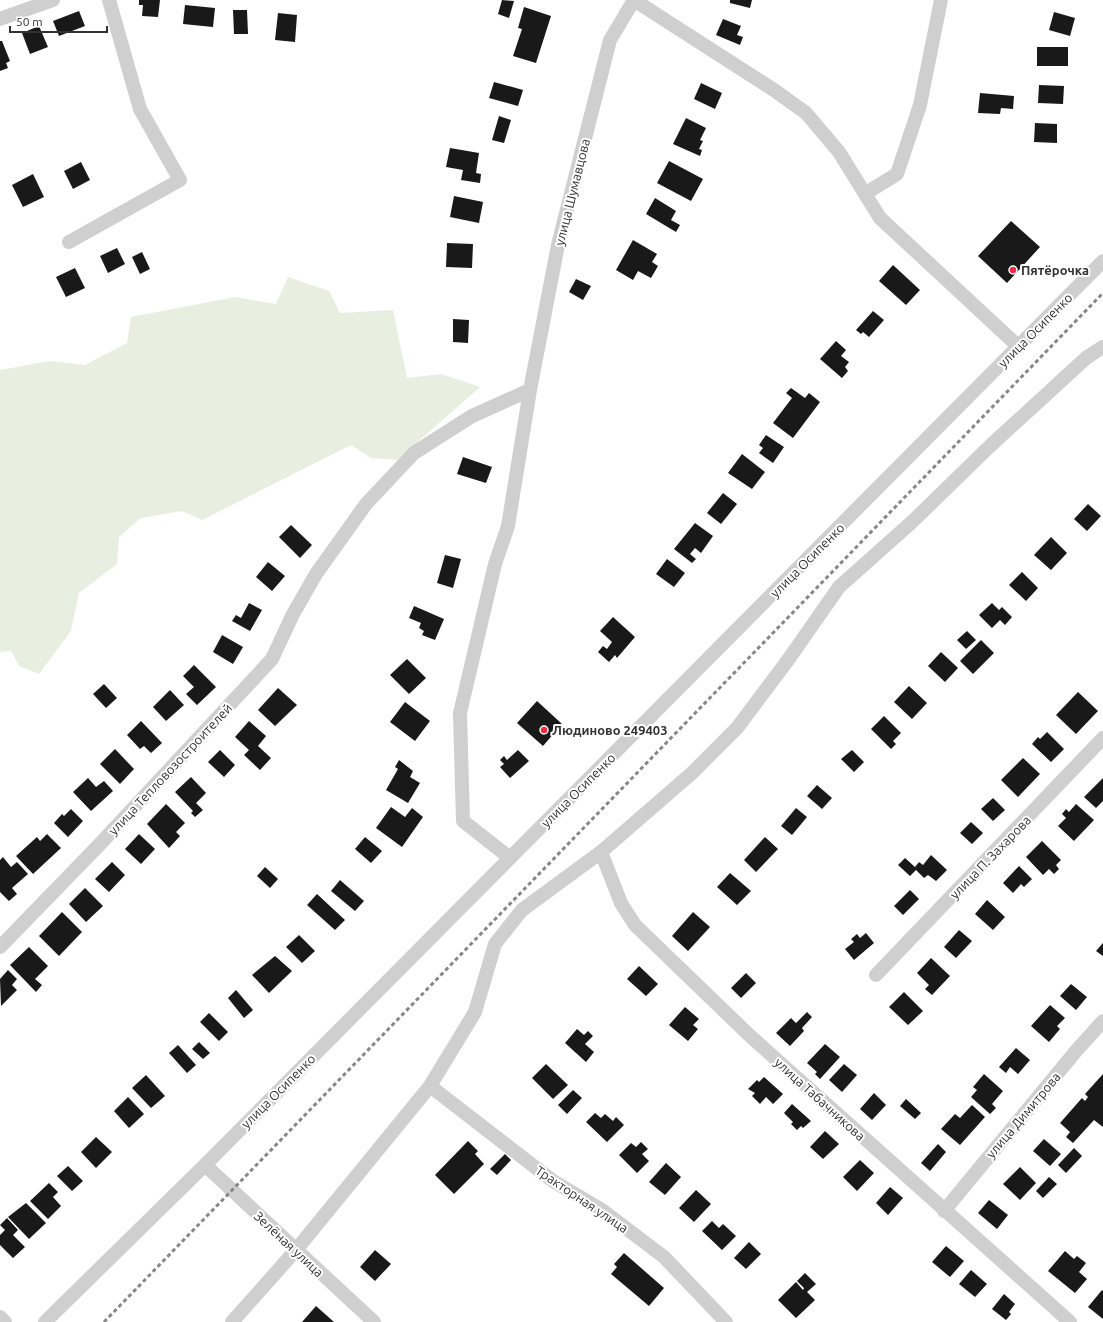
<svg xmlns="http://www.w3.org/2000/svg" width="1103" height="1322" viewBox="0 0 1103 1322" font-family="Ubuntu,sans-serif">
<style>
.green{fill:#e8efe0}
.building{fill:#191919}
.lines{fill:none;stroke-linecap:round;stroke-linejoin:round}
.minor{stroke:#cfcfcf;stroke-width:14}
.rail{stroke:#878787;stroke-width:3;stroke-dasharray:4 3;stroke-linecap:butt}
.poi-dot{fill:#f02d45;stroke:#fff;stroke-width:1.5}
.labels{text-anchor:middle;stroke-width:4;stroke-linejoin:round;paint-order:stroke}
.street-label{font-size:13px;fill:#323232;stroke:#fff}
.poi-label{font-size:13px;font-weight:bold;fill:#323232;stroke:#fff;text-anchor:start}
</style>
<rect width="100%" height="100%" fill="#fff"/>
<path class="green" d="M288,277l41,14 11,22 53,-3 14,68 34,-4 39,13 -83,73 -26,-2 -20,-13 -149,75 -20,-9 -41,7 -22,19 -2,27 -38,29 -8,38 -32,43 -20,-8 -8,-15 -11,1v-282l50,-9 35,4 42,-22 4,-26 104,-20 41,7z"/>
<g class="building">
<path d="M139,0h21l-2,17 -16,-1 1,-11h-4z"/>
<path d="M502,0l12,1 -5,17 -11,-4z"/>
<path d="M730,0h22l-2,8 -20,-5z"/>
<path d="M185,5l30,3 -2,19 -30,-3z"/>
<path d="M524,7l27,9 -15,47 -23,-7 9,-27 -4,-1z"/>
<path d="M233,10h14l1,24h-14z"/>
<path d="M79,11l6,15 -26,10 -6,-15z"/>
<path d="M1054,12l21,6 -5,18 -21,-6z"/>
<path d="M278,13l19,2 -2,27 -20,-2z"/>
<path d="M723,19l18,7 -4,9 6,2 -3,8 -24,-10z"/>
<path d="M39,26l9,21 -18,7 -8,-21z"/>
<path d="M0,41h2l8,20 -4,2 2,5 -8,3z"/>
<rect x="1037" y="47" width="31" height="19"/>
<path d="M494,82l29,8 -5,16 -29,-8z"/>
<path d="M701,83l21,10 -7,16 -21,-10z"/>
<path d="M1039,85l25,1 -1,18 -25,-1z"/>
<path d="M980,93l34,3 -1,13 -12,-1 -1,6 -22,-1z"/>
<path d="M499,116l12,4 -7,23 -12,-3z"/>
<path d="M686,118l20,10 -6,12 3,1 -4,8 3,1 -2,6 -27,-12z"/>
<path d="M1035,123l22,1v19l-23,-1z"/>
<path d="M450,148l29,5 -3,20 5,1 -1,9 -19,-3 2,-10 -17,-3z"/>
<path d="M669,161l34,18 -12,22 -34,-18z"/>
<path d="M81,162l9,18 -17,9 -9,-18z"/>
<path d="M33,174l11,23 -21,10 -11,-22z"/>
<path d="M454,196l29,6 -4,21 -29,-6z"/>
<path d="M655,198l21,13 -5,9 9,5 -4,7 -30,-18z"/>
<path d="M1011,221l29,26 -33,36 -29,-27z"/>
<path d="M633,240l24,14 -5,8 6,4 -7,12 -13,-7 -5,9 -17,-10z"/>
<path d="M447,243l26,1 -1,24 -26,-1z"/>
<path d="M117,248l8,16 -17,9 -8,-17z"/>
<path d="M142,252l8,17 -10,5 -8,-17z"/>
<path d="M893,265l27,25 -14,15 -27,-24z"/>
<path d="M75,268l10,20 -19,9 -10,-20z"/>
<path d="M576,279l15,7 -8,14 -14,-8z"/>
<path d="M873,311l11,9 -15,17 -6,-5 -2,2 -5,-4z"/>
<path d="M453,319l16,1 -1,23 -15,-1z"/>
<path d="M836,341l10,9 -5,6 8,6 -4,5 3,4 -6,7 -22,-19z"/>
<path d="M791,388l14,10 4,-5 11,9 -27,36 -20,-15 19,-25 -6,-5z"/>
<path d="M766,435l18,12 -11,16 -14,-10 4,-5 -4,-3z"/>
<path d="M742,454l23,18 -13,17 -24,-16z"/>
<path d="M463,457l29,10 -6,16 -29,-9z"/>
<path d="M723,493l14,11 -16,20 -14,-11z"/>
<path d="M1088,504l13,12 -14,15 -13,-12z"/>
<path d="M695,523l18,13 -12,17 -6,-5 -5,6 6,5 -4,4 -18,-14z"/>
<path d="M291,525l21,20 -12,13 -21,-21z"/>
<path d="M1051,537l16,16 -16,17 -17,-15z"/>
<path d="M445,555l16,4 -8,29 -16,-5z"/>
<path d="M667,559l18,14 -11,14 -18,-13z"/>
<path d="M268,562l17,14 -13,15 -16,-14z"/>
<path d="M1022,572l16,16 -12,13 -17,-16z"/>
<path d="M249,603l13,7 -12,21 -18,-10 4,-6 5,3z"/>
<path d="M992,603l7,7 3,-3 10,10 -7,8 -5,-5 -8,8 -13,-13z"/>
<path d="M414,606l30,13 -9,21 -13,-5 2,-4 -5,-3 2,-5 -12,-5z"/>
<path d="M613,617l22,20 -18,21 -2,-3 -6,7 -11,-10 5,-6 4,3 5,-7 -12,-11z"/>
<path d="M967,631l9,9 -10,9 -9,-9z"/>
<path d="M222,635l21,12 -10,17 -20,-12z"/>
<path d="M981,640l13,13 -21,21 -13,-13z"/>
<path d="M941,652l17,16 -13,14 -17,-16z"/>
<path d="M407,659l19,19 -17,16 -19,-19z"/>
<path d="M194,665l22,22 -19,18 -11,-11 8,-7 -11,-11z"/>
<path d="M104,684l13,14 -11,10 -13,-14z"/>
<path d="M909,686l18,17 -15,16 -18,-17z"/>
<path d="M278,688l19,17 -22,21 -17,-16z"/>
<path d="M170,690l14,15 -18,16 -13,-14z"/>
<path d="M1078,692l20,19 -22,23 -20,-19z"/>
<path d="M537,701l25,23 -19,22 -26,-23z"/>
<path d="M405,702l25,19 -15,20 -25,-19z"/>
<path d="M884,716l17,17 -8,8 3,3 -5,5 -20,-20z"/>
<path d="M141,721l21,22 -11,10 -7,-7 -4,3 -13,-14z"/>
<path d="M249,721l17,15 -8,10 13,12 -11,12 -16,-15 5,-5 -14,-13z"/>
<path d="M1047,732l17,17 -13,13 -19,-18 6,-7 2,2z"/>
<path d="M115,749l19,20 -14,15 -20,-20z"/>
<path d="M220,750l15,15 -11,12 -16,-15z"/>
<path d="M518,750l11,11 -19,17 -10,-11 4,-3 -4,-4 4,-4 3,4z"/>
<path d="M852,750l12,12 -10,10 -13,-13z"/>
<path d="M1023,758l17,16 -22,23 -17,-17z"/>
<path d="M399,760l14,11 -3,6 10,6 -12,20 -22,-13 12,-21 -3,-2z"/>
<path d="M191,777l15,16 -10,10 7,7 -8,7 -4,-4 2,-2 -18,-19z"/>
<path d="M88,778l8,9 8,-6 9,10 -22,20 -18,-19z"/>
<path d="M1103,778v23l-7,7 -12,-11z"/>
<path d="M817,785l15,13 -10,11 -15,-13z"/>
<path d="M993,798l12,12 -12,11 -12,-12z"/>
<path d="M166,804l19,19 -9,9 4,4 -11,12 -22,-24z"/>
<path d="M1076,804l18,16 -20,21 -16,-15 8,-8 -4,-4 4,-5 3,3z"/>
<path d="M391,807l14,10 7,-9 11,9 -21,30 -26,-19z"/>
<path d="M796,808l11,9 -15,18 -11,-9z"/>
<path d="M71,809l12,12 -15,16 -14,-14 8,-9 2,2z"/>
<path d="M971,822l12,11 -11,11 -12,-11z"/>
<path d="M47,834l14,14 -28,26 -17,-18 21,-19 3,4z"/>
<path d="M139,834l16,15 -14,15 -16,-15z"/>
<path d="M365,837l17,14 -11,12 -16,-14z"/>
<path d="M765,837l13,12 -22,23 -12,-12z"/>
<path d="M1042,841l19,19 -5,5 3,4 -5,5 -5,-5 -6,6 -17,-18z"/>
<path d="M931,855l16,15 -11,11 -8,-6 -4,3 -8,-8 -6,6 -12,-11 7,-7 10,9 4,-5 4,3z"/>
<path d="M3,857l8,10 6,-5 11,12 -16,14 5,6 -8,7 -9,-9v-32z"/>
<path d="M112,862l13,13 -16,17 -14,-13z"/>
<path d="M1019,866l13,13 -8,8 -3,-3 -8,9 -10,-10z"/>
<path d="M265,867l13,12 -8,9 -13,-12z"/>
<path d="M730,873l21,18 -14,14 -20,-18z"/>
<path d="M340,880l24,21 -9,10 -24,-20z"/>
<path d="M85,888l18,18 -17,16 -17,-18z"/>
<path d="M910,890l9,9 -16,16 -9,-9z"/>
<path d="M317,894l28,26 -10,10 -28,-25z"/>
<path d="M987,900l18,17 -12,13 -18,-16z"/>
<path d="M62,912l20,20 -23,24 -20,-20z"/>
<path d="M693,912l17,15 -22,24 -16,-15z"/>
<path d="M959,930l13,11 -16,17 -12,-11z"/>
<path d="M866,933l8,10 -20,17 -9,-11 9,-7 -3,-3 6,-5 3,4z"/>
<path d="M299,935l16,16 -13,12 -16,-16z"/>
<path d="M1103,943v13l-7,-5z"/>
<path d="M29,947l19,19 -13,13 7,6 -6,7 -26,-27z"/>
<path d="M275,956l17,15 -23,22 -17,-18z"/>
<path d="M931,958l19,18 -18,19 -7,-6 4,-4 -12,-12z"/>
<path d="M639,966l19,18 -12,12 -19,-17z"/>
<path d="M8,970l9,9 -5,6 5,5 -16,16 -1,-27z"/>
<path d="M746,973l10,10 -15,15 -10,-10z"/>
<path d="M1071,984l16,13 -11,13 -16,-14z"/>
<path d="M236,990l17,20 -9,8 -16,-20z"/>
<path d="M904,992l19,19 -15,14 -19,-18z"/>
<path d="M1050,1005l15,13 -8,8 3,3 -11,13 -18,-16z"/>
<path d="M685,1007l14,12 -6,6 5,4 -10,12 -19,-16z"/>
<path d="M807,1012l5,5 -10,11 2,3 -14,15 -14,-13 15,-15 5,5z"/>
<path d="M209,1013l19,19 -9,9 -19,-19z"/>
<path d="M577,1029l7,6 4,-4 5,5 -8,8 9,8 -8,10 -21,-19z"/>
<path d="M199,1042l11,11 -7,6 -11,-10z"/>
<path d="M825,1044l15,13 -20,22 -5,-5 2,-2 -10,-9z"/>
<path d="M178,1045l18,20 -9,8 -18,-20z"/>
<path d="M1016,1048l14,12 -12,14 -8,-7 -4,6 -7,-6z"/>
<path d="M546,1064l22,21 -15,14 -21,-21z"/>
<path d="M844,1064l13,11 -15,17 -13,-12z"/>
<path d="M984,1074l19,17 -11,13 4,4 -6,6 -19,-17 6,-7 -4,-3z"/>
<path d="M1103,1074v53l-9,-7 -21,23 -7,-6 4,-5 -10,-9 22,-25 3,3 3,-4 -3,-3z"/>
<path d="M146,1075l19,21 -14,12 -19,-20z"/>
<path d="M764,1077l19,17 -10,10 -7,-7 -6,7 -8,-8 3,-3 -7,-4 9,-9 2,2z"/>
<path d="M573,1090l9,8 -15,16 -9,-9z"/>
<path d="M874,1093l12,12 -14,15 -12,-11z"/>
<path d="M128,1097l16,17 -15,14 -15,-17z"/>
<path d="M906,1099l15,14 -6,6 -15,-13z"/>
<path d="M792,1104l19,17 -8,7 -2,-2 -4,4 -6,-6 2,-2 -9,-9z"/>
<path d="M972,1105l13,12 -25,28 -19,-16 14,-15 5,4z"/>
<path d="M595,1113l6,5 4,-4 8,7 3,-4 8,8 -17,17 -21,-20z"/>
<path d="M825,1131l14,13 -16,15 -13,-12z"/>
<path d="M96,1137l16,15 -16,16 -15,-16z"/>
<path d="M1044,1139l17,15 -11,12 -17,-15z"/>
<path d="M468,1141l10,10 -3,3 9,10 -30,30 -19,-19z"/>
<path d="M641,1142l7,7 -6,5 7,7 -12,12 -18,-18 12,-12 5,4z"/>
<path d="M938,1144l8,8 -16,19 -9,-8z"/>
<path d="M1074,1148l8,8 -16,17 -8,-8z"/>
<path d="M505,1154l6,6 -14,15 -7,-6z"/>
<path d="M860,1160l14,13 -17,18 -14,-14z"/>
<path d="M666,1163l15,14 -16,18 -16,-13z"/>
<path d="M68,1166l15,15 -11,10 -15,-15z"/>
<path d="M1020,1167l16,16 -16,17 -17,-16z"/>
<path d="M1049,1177l8,7 -14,14 -7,-7z"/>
<path d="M49,1183l9,9 -5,5 8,9 -13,13 -18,-18z"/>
<path d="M890,1187l13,11 -15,17 -12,-12z"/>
<path d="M696,1190l15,14 -17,18 -15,-14z"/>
<path d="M989,1200l19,15 -11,14 -19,-16z"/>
<path d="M26,1203l20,20 -17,16 -21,-22z"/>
<path d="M7,1218l11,12 -5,5 12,12 -12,11 -13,-13v-10l5,-5 -5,-5z"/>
<path d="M712,1221l7,7 4,-4 13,12 -14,14 -20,-19z"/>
<path d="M749,1242l12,12 -15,15 -12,-11z"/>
<path d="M946,1246l18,15 -14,16 -18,-15z"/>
<path d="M375,1250l16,14 -16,17 -15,-14z"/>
<path d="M1065,1251l9,8 3,-3 9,7 -7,9 8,7 -12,14 -27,-22z"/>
<path d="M624,1253l40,35 -15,18 -38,-32 6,-7 -3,-3z"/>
<path d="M971,1270l16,14 -12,13 -16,-13z"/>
<path d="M805,1273l11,11 -9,8 8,8 -19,18 -18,-18 18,-18 7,8 1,-2 -7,-7z"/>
<path d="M1102,1290l1,1v28l-15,-12z"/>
<path d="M1004,1294l11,10 -6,8 2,2 -5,6 -14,-11z"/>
<path d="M316,1306l18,16h-32z"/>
</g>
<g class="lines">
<g class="minor">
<path d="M634,0l140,90 32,23 33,39 41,66 139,129"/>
<path d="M0,19l53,-19"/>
<path d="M866,193l31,-19 23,-69 21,-105"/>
<path d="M69,242l111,-62 -40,-71 -31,-109"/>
<path d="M601,852l20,51 14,22 113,109 322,288"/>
<path d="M510,858l-47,-37 -3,-108 35,-149 13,-38 22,-136 28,-145 52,-205 24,-40"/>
<path d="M0,947l100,-103 172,-185 21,-45 23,-40 50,-70 48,-51 58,-37 58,-26"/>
<path d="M876,975l227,-237"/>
<path d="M430,1086l123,95 49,29 62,47 62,65"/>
<path d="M205,1165l169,157"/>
<path d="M944,1211l132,-160 27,-30"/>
<path d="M0,1317l5,5"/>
<path d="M45,1322l160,-157 898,-904"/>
<path d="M232,1322l64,-72 134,-164 45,-74 20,-68 27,-34 79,-58 91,-79 45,-45 51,-68 51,-73 74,-66 77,-75 96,-88 17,-11"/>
</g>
<path class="rail" d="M104,1322l999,-1029"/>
</g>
<g class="poi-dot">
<circle cx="1013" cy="270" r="4"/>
<circle cx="544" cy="730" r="4"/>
</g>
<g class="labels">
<g class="street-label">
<text transform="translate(572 192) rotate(-76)" y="5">улица Шумавцова</text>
<text transform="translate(1035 330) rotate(-45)" y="5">улица Осипенко</text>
<text transform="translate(807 560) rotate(-45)" y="5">улица Осипенко</text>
<text transform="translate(170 769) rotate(-47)" y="5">улица Тепловозостроителей</text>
<text transform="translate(578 790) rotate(-45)" y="5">улица Осипенко</text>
<text transform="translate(990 857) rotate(-46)" y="5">улица П. Захарова</text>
<text transform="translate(278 1091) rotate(-45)" y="5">улица Осипенко</text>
<text transform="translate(820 1099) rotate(42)" y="5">улица Табачникова</text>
<text transform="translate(1023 1115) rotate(-50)" y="5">улица Димитрова</text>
<text transform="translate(582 1199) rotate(34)" y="5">Тракторная улица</text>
<text transform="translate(289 1244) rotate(43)" y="5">Зелёная улица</text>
</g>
<g class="poi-label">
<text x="1021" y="275">Пятёрочка</text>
<text x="552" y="735">Людиново 249403</text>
</g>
</g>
<path d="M10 26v6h97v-6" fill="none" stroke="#323232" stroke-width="2"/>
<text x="16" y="26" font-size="12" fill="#323232" stroke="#ffffff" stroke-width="3" paint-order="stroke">50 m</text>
</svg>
